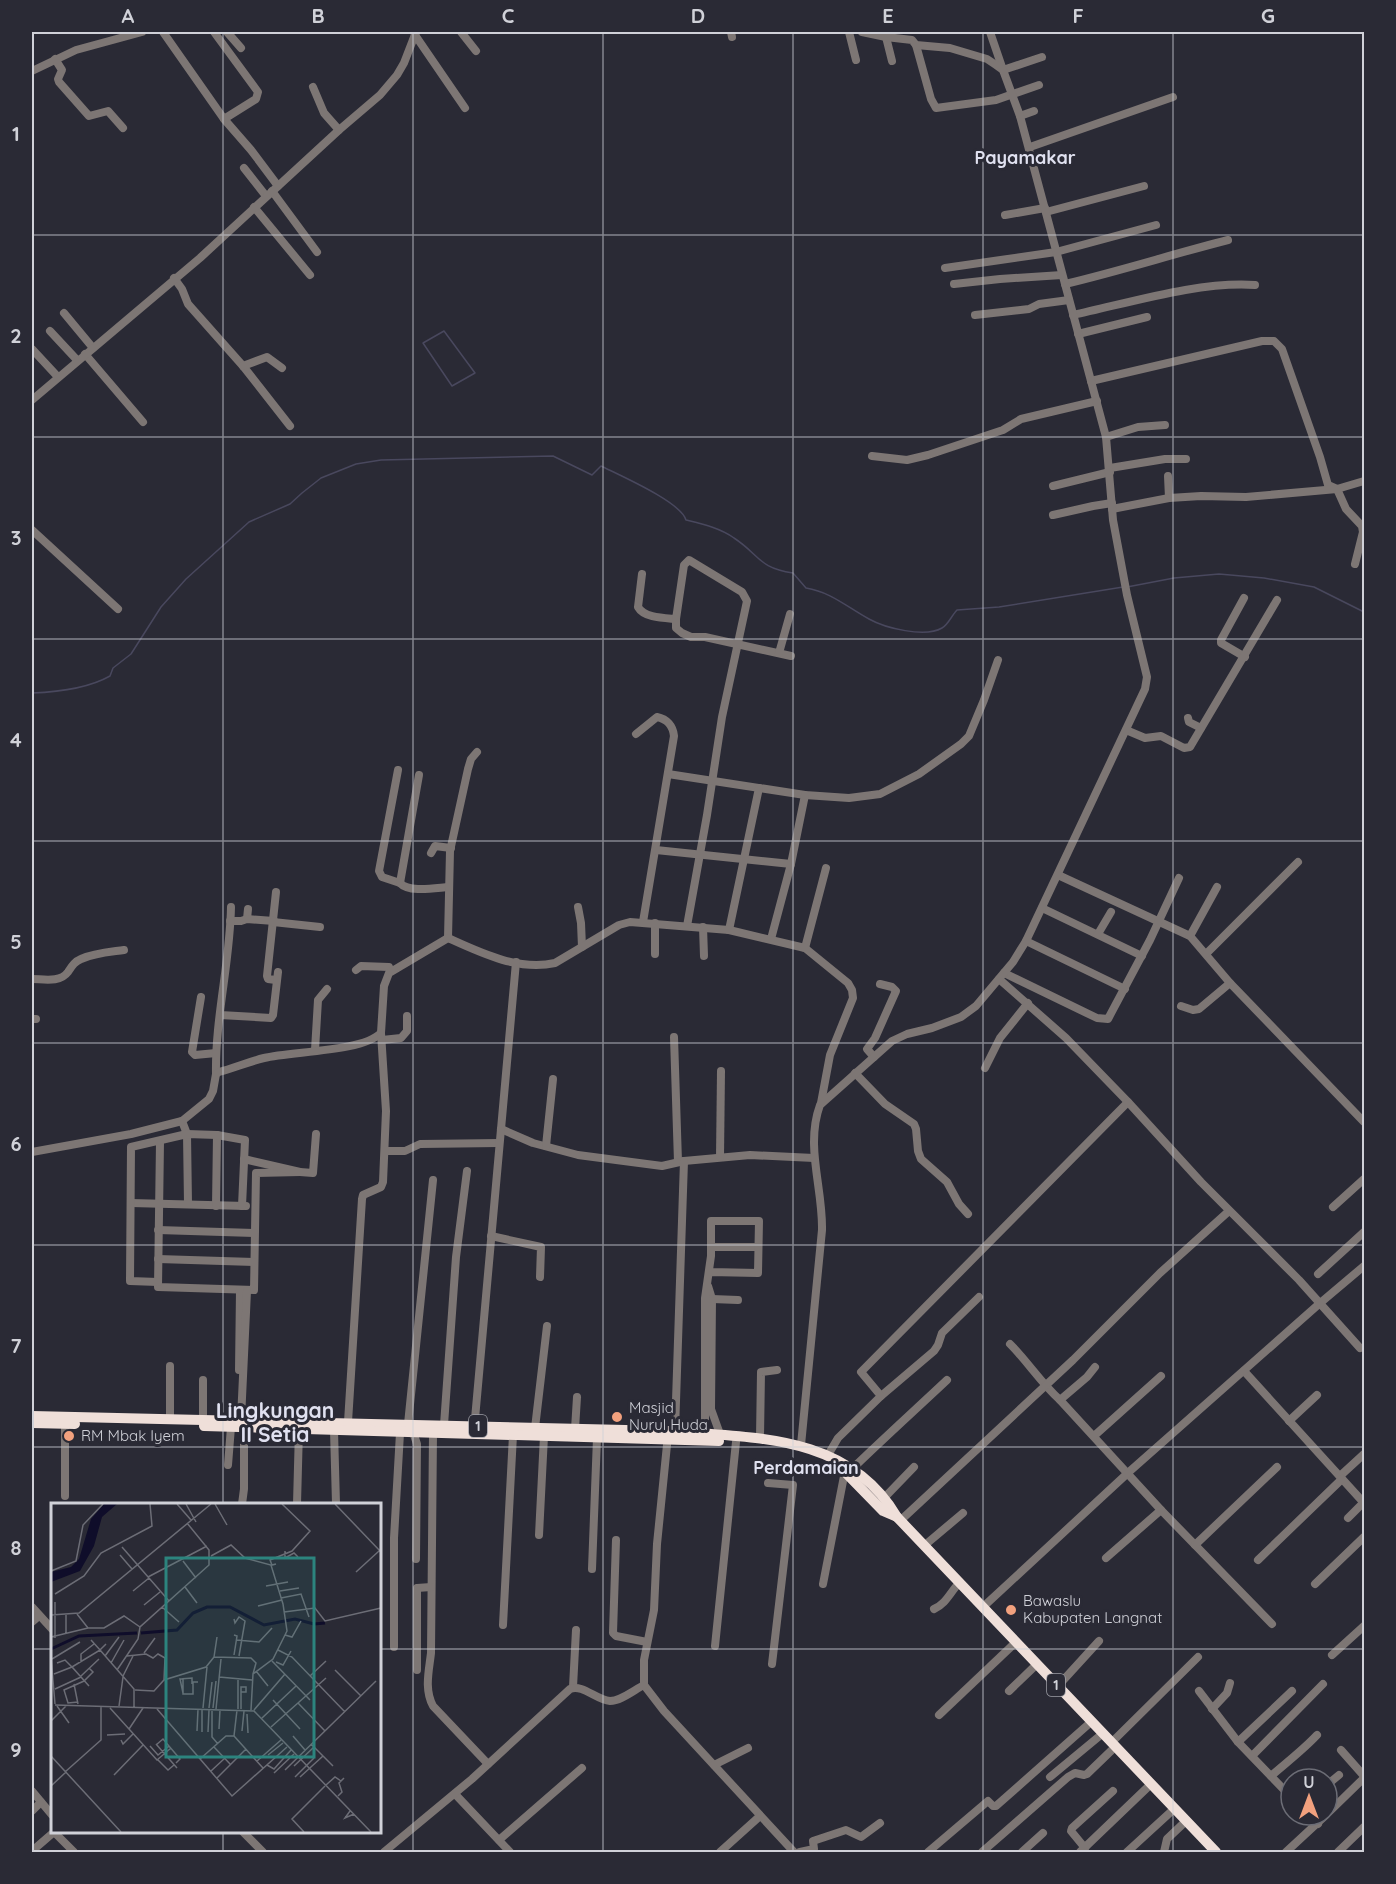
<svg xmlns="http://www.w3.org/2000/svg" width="1396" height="1884" viewBox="0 0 1396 1884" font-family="Quicksand,sans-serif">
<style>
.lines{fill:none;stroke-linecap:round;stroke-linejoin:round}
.stream{stroke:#49485e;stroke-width:1.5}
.minor{stroke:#7d7674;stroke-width:8}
.highway{stroke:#efdfd9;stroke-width:10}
.grid{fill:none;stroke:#d0d1d8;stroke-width:1.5;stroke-opacity:0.55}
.poi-dot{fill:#f2a17e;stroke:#2a2a35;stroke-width:2}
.labels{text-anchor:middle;stroke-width:6;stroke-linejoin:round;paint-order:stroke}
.shield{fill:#2a2a35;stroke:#9e9fa7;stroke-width:1.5}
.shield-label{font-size:14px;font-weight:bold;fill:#d0d1d8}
.poi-label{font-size:15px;fill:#d0d1d8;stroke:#2a2a35;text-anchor:start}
.quarter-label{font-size:18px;font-weight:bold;fill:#e0e1f0;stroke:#2a2a35}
.district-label{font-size:21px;font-weight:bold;fill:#e0e1f0;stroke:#2a2a35}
.inset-river{fill:none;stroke:#0f0d2a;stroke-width:3}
.inset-road{fill:none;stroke:#6c6d76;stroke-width:1.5}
.view{fill:#2c847e;fill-opacity:0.15;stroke:#2c847e;stroke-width:3}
.inset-edge{fill:none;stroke:#d0d1d8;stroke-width:3}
.neatline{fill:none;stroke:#d0d1d8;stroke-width:2}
.grid-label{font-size:20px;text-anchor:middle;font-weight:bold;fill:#d0d1d8}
</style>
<rect width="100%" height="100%" fill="#2a2a35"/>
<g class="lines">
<g class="stream">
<path d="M444,331l31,42 -23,13 -29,-43z"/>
<path d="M1127,587l47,-9 45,-4 45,4 50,9 50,25"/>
<path d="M32,693c26,-1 55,-4 78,-17l3,-8 18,-14 30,-47 25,-28 63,-57 41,-18 12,-11 19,-15 35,-14 25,-4 172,-4 39,19 9,-9c18,9 80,36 85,54 16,4 34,8 48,18 26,17 24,30 59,35l13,15c25,4 41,19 63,31 16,9 56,19 73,9 6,-3 10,-13 15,-18l42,-3 124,-20"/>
</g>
<g class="minor">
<path d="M163,32l61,87 27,31 27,36"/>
<path d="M214,32l44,60 -2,7 -32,20"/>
<path d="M227,32l14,16"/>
<path d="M461,32l15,19"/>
<path d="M731,32l1,5"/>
<path d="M849,32l7,28"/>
<path d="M990,32l13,38 39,-13"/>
<path d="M415,35l50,73"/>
<path d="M886,37l6,24"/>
<path d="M916,45l15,54 5,9 60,-8 43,-15"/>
<path d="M55,59l7,11 -4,9 1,3 30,34 19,-5 15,17"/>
<path d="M32,71l44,-21 66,-18"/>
<path d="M313,87l11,26 15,17"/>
<path d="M1020,116l14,-5"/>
<path d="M1030,147l143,-50"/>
<path d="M244,168l22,28"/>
<path d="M272,191l45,61"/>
<path d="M254,207l56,68"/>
<path d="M1046,212l98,-26"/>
<path d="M1005,215l40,-7"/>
<path d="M945,268l111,-16 100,-27"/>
<path d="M174,278l8,11 6,15 55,62 47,60"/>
<path d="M954,284l46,-5 62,-4"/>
<path d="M1065,284c55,-13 108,-30 163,-44"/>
<path d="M64,313l29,35"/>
<path d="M975,315l54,-6 10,-5 30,-4"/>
<path d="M1073,315c56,-12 126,-34 182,-30"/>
<path d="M50,331l27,29"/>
<path d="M1078,334l69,-17"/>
<path d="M32,349l26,28"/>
<path d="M85,354l58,68"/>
<path d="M243,366l24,-9 15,11"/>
<path d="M1091,381l171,-40h12l8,8 38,108 8,28 9,4 9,20 16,17 1,6 -8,32"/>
<path d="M32,400l168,-142 139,-128 41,-35 17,-20 7,-12 12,-31"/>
<path d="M1106,437l32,-10 27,-2"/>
<path d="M872,456l35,4 21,-5 75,-25 18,-11 76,-18"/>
<path d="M1110,468l55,-9h21"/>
<path d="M1168,476l1,22"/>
<path d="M1053,486l57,-14"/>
<path d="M1112,509l57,-11 32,-2 45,1 91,-8 27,-8"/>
<path d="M1053,515l40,-9 19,-3"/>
<path d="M32,530l86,79"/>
<path d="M642,574l-4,33c6,11 26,11 38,12l8,-54 5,-5 53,32 5,9 -25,116 -15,98 -20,111"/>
<path d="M1244,598l-23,42v3l24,14"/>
<path d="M676,619v9l6,5 9,4h14l86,19"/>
<path d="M779,653l11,-39"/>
<path d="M1188,718l1,4 12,6"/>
<path d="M1126,730l19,8 16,-2 23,12 6,-1 87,-147"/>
<path d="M636,734l21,-17c10,2 16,9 17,19l-31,186"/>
<path d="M398,770l-19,101 3,6 18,6"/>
<path d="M668,774l137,21 44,3 31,-4 39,-20 42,-30 8,-8 15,-36 14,-40"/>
<path d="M419,775l-19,108c9,10 35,5 49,4"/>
<path d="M656,850l135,14"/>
<path d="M431,853l4,-7 16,2"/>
<path d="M1058,875l132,61 40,47 134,139"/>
<path d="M276,892l-9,84 1,3 8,1"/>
<path d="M578,907l3,16 1,24"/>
<path d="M1042,908l100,48"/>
<path d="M247,919l1,-10"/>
<path d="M230,921h11l6,-2 27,2"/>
<path d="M273,922l47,5"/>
<path d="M703,927l1,29"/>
<path d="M729,930l30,-142"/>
<path d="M1098,934l13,-22"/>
<path d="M1190,936l27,-49"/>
<path d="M448,938l2,-87 18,-82 3,-10 6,-7"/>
<path d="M771,939l20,-75 14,-69"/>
<path d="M1026,941l99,48"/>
<path d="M805,948l21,-80"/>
<path d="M1207,953l91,-91"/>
<path d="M655,954v-31"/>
<path d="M356,970l5,-4 28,1 1,4"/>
<path d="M1004,973l93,45 11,1 42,-79 29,-62"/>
<path d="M32,979c11,0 28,4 36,-7 4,-6 6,-10 13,-13 13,-6 29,-7 43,-9"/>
<path d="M999,979l67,59 62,64 73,80 98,98 61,68"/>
<path d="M201,997l-9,55 3,3 21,-2"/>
<path d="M1181,1006l12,4 6,-1 31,-26"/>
<path d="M220,1015l51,3 2,-3 5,-43"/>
<path d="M32,1019h4"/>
<path d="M674,1037l4,125"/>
<path d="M382,1040l19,-2 6,-7v-15"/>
<path d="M315,1050l3,-50 9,-11"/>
<path d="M874,1057l-7,-8 8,-11 21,-47 -4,-4 -12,-3"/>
<path d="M985,1068l15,-30 28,-35"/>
<path d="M855,1073l30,31 29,20 2,5 2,22 3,8 26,23 12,22 9,10"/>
<path d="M216,1074c-1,-56 14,-111 15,-167"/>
<path d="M182,1121l5,13 1,70"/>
<path d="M501,1129l32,14 45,12 84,11 22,-5 66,-6 64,3"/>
<path d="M160,1142l-2,145 96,3 2,-117 44,-1"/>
<path d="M546,1146l7,-67"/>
<path d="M385,1151h20l15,-7 79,-1"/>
<path d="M32,1152l99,-18 51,-13 27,-22 4,-8 3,-17 3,-2c15,-4 29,-10 45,-14 28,-7 98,-6 117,-25l3,-47 5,-13 59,-35c33,15 70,33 107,25l64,-38 11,-3 99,8 76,18 43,35 4,7 1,8 -23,57 -9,48"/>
<path d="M720,1157l1,-86"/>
<path d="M244,1159l56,13 13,1 3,-39"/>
<path d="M131,1203l115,3"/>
<path d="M216,1206l1,-71"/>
<path d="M1333,1207l31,-28"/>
<path d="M158,1230l96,3"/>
<path d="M491,1236l50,11 -1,30"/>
<path d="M711,1247h47"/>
<path d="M158,1259l96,3"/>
<path d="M1318,1274l46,-42"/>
<path d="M158,1282l-28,-1 1,-134 56,-13 30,1 28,5 -3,66"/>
<path d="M708,1286l4,13 -1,110 9,25"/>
<path d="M712,1299l26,1"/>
<path d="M1010,1344c18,18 31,39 50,56l101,110 111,114"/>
<path d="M170,1366v52"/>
<path d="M239,1370l1,-80"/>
<path d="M1244,1371l120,132"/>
<path d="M203,1380v39"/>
<path d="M881,1396l53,-45 4,-6 4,-12 37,-36"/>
<path d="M1060,1400l27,-23 8,-10"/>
<path d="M241,1419l6,-128"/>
<path d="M1289,1421l28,-26"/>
<path d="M348,1422l14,-223 1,-4 18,-8 2,-5 3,-71 -5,-78"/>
<path d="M65,1423v73"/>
<path d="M408,1424l25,-244"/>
<path d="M444,1425l12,-168 11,-86"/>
<path d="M535,1428l12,-102"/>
<path d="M575,1429l2,-32"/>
<path d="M334,1430l2,74"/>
<path d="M474,1430l42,-468"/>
<path d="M675,1431l9,-270"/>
<path d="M413,1432l4,12 -1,115"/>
<path d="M433,1433l-2,220c-2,18 -7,36 2,53l55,58"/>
<path d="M705,1434v-136l6,-42v-35h48l-1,52 -48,-1"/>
<path d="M668,1435l-11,109 -3,66 -10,50v25l20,26 130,141"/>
<path d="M1094,1436l67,-60"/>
<path d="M760,1437l1,-65 16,-2"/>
<path d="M801,1445l21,-215c1,-42 -17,-84 -2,-125l72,-64 15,-7 25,-6 29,-11 15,-11 37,-44 13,-21 119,-252 2,-12 -20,-82 -14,-75 -7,-83 -86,-321 -17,-46 -7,-5 -9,-6 -37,-11 -34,-3 -4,-5 -26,-3 -24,-5"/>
<path d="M828,1455l10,-17 43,-42 -20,-24 267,-270"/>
<path d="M228,1465l3,-38"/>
<path d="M852,1469c31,-30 63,-59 95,-89"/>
<path d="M1340,1476l24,-22"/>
<path d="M768,1483l25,2 -21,179"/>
<path d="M885,1497l29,-30"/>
<path d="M242,1504l2,-15v-62"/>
<path d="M297,1504l2,-75"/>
<path d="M1348,1518l16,-16"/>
<path d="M901,1520l172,-160 87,-87 69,-62"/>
<path d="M539,1535l5,-99"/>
<path d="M616,1540l-3,93 3,3 31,6"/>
<path d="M925,1545l38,-32"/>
<path d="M1195,1545l82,-78"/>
<path d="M1106,1558l55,-48"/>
<path d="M1258,1560l84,-81"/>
<path d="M592,1569l5,-131"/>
<path d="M823,1584l22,-113"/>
<path d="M1315,1584l49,-47"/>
<path d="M32,1607l20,22"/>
<path d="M983,1607l147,-136 189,-167 45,-38"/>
<path d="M934,1609c13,-6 16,-17 26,-27"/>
<path d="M32,1622l7,-6"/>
<path d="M503,1625l10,-190"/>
<path d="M715,1646l21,-204"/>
<path d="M394,1647v-109l6,-105"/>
<path d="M1332,1655l32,-29"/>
<path d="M417,1670v-82l14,-1"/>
<path d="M573,1687l3,-57"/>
<path d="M1057,1687l42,-46"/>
<path d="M1009,1691l27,-26"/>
<path d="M1199,1691l39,51 53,55"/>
<path d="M1212,1709l15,-16 3,-10"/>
<path d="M939,1715l76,-72"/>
<path d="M1238,1742l54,-51"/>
<path d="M1111,1743l87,-86"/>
<path d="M1341,1750l23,26"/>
<path d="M1252,1756l71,-72"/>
<path d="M714,1765l34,-17"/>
<path d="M1271,1776c16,-14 32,-26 46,-41"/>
<path d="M1050,1777l52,-43"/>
<path d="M1327,1785l12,-10"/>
<path d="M32,1791l20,24"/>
<path d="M455,1794l55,58"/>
<path d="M32,1811l9,-9"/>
<path d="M1327,1814l37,-36"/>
<path d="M1309,1815l9,9"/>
<path d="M54,1832l20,20"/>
<path d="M243,1832l20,20"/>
<path d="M499,1840l83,-72"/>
<path d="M1085,1848l-14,-17 1,-3 41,-37"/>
<path d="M32,1851l22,-19"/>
<path d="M384,1852l88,-73 98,-90c13,-5 26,11 40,12 11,0 24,-11 34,-16"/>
<path d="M720,1852l40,-36"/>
<path d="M800,1852l14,-3 -1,-8 33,-11 15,7 19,-14"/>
<path d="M928,1852l60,-51 5,5h3l95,-84"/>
<path d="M982,1852l86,-75 7,-4 9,2 3,-1 28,-27"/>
<path d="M1022,1852l21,-19"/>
<path d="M1080,1852l71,-68"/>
<path d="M1127,1852l47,-43"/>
<path d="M1164,1852l3,-13 19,-18"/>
<path d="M1286,1852l40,-37"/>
<path d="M1338,1852l26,-25"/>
</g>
<g class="highway">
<path d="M32,1416l636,15c84,7 180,2 229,86l319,335"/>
<path d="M32,1423l43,1"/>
<path d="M204,1426l515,15"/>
<path d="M843,1470l40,41 14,6"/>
</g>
</g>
<path class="grid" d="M223,32v1472M413,32v1820M603,32v1820M793,32v1820M983,32v1820M1173,32v1820M32,235h1332M32,437h1332M32,639h1332M32,841h1332M32,1043h1332M32,1245h1332M32,1447h1332M32,1649h20M380,1649h984M223,1832v20"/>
<g class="poi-dot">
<circle cx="617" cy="1417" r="6"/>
<circle cx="69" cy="1436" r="6"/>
<circle cx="1011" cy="1610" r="6"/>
</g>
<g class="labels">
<g class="shield">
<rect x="469" y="1415" width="18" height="22" rx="4.5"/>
<rect x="1047" y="1674" width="18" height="22" rx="4.5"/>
</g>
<g class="shield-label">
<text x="478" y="1431">1</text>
<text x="1056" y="1690">1</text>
</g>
<g class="poi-label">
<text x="629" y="1413">Masjid<tspan x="629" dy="17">Nurul Huda</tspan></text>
<text x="81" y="1441">RM Mbak Iyem</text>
<text x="1023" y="1606">Bawaslu<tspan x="1023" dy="17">Kabupaten Langnat</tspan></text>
</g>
<g class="quarter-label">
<text x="1025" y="164">Payamakar</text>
<text x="806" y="1474">Perdamaian</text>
</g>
<g class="district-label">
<text x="275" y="1418">Lingkungan<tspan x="275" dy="24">II Setia</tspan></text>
</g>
</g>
<g transform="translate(51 1503)">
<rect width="330" height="330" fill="#2a2a35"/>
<path d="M53,1h13l-15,13 -8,29 -14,25 -29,11v-10l20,-5 8,-8 12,-40z" fill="#0f0d2a"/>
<path class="inset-river" d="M90,130l36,-3 16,-17 14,-6h23l34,18 31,-6 19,5 11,-1M0,146l28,-13 58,-3"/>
<path class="inset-road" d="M126,1l14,16M135,1l10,18M164,1l12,21M284,1l46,48M71,44l47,54M234,48v7l9,-5 4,4M69,52l12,14M160,53l20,-11 14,13 26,7 12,39 4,27 -14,28 -20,15 -2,36M132,58l13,17M225,61l-4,1 -2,-5 22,-9 18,-20 -28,-27M0,68l25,-10 7,-36 20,-21M305,69l23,-21M97,74l59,-31M215,83l22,-4M134,84l12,16M82,88l16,-13M229,88l19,-3M4,91l29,-18 17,-23 51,-27 -2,-22M230,95l20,-4 8,23M93,102l16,-13M207,103l24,-6M111,104l17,15M233,109l31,-4 10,13 56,-13M15,111v20M26,111l11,14h16l20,-12 16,11M0,112l28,-2 132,-109M183,116l1,4 4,-6 6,4 -6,35M183,132l3,1 -3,19M234,132l7,2 9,-16M0,134l37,-9M4,135v-36M40,137l9,10 6,-6M186,137l22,2 13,-14M227,147l14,7 53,55M93,150l11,-15M54,153l14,-19M76,153l19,-2 7,4 5,-4 7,4 -1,22M0,154l4,47M163,154l3,-20M1,156l28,-17M221,158l38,39M30,159v-8l13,-10M225,159l7,3 8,-14M6,160l8,-3 7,7 28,-17 34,39v19M60,160l13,-23M66,167l21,-31 2,-12 69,-62v-15l-22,-27M284,167l26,26M205,168l12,15M3,171l18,-7 17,19M30,173l18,-17M72,173l10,-20M259,173l16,-15M168,174l33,3M132,175v16h10v-12h5M23,181l4,20M4,186l26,-12M84,187l19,1 10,-11 42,-13 8,-10 37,1 5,5 -3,11M132,190l-3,-14 12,-1v6M222,197l27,29M27,199l-10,1 -4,-13 20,-9 9,-9 -4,-4M247,200l27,28M4,202l199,6 117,121M6,203l12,17M68,203l4,-29M59,205l47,52 14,-12M152,205l4,-41M158,205l3,-26M162,205l3,-27M106,206l75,87 55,-49M151,206v23M165,206l5,-50M187,206v-29M190,206v-22h5v5h-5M186,207l-3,26 29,32M203,207l31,-36M161,208v26l6,7M196,211l1,19M211,215l34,-32M0,218l15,-15M220,224l55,-49M78,226l14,-21M168,226l1,-19M146,228l1,-22M191,228l2,-20M157,229l1,-22M56,232l18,-1M242,233l12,14M70,237l2,4 10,-10M105,241l21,24M260,241l22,22M105,242l7,-6 17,20 -4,4M99,243l8,9 11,-9M163,244l17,18M217,252l15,-12M0,253l70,76M149,256l26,-23h8M107,257l10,10 6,-5M206,258l24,-21M216,262l7,4 17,-19M243,263l20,-19M234,267l91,-89M160,268l14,-13M14,269l36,-32v-33M223,270l20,-19M63,272l29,-30M244,274l19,-19M249,274l23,-21M166,275l29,-29M275,282l9,-8 6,4M0,283l15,-14M287,293l4,-4 -3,-9 5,-5M299,308l-5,7 9,-4M253,329l-12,-13 33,-33"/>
<path class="view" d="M115,55h148v199h-148z"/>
<rect width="330" height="330" class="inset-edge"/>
</g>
<rect width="1396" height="1884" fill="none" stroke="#2a2a35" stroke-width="66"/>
<g transform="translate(1309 1797)"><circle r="28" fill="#2a2a35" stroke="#6c6d76" stroke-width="1.5"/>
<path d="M0-4.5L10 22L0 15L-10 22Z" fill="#f2a17e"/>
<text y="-9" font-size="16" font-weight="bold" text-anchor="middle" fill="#d0d1d8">U</text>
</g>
<rect x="33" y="33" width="1330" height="1818" class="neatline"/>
<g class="grid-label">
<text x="128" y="23">A</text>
<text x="318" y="23">B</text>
<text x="508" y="23">C</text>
<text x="698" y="23">D</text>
<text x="888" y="23">E</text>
<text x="1078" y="23">F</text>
<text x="1268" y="23">G</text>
<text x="16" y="141">1</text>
<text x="16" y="343">2</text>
<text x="16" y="545">3</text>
<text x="16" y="747">4</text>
<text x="16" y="949">5</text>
<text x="16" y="1151">6</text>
<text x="16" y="1353">7</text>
<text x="16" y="1555">8</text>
<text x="16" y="1757">9</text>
</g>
</svg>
